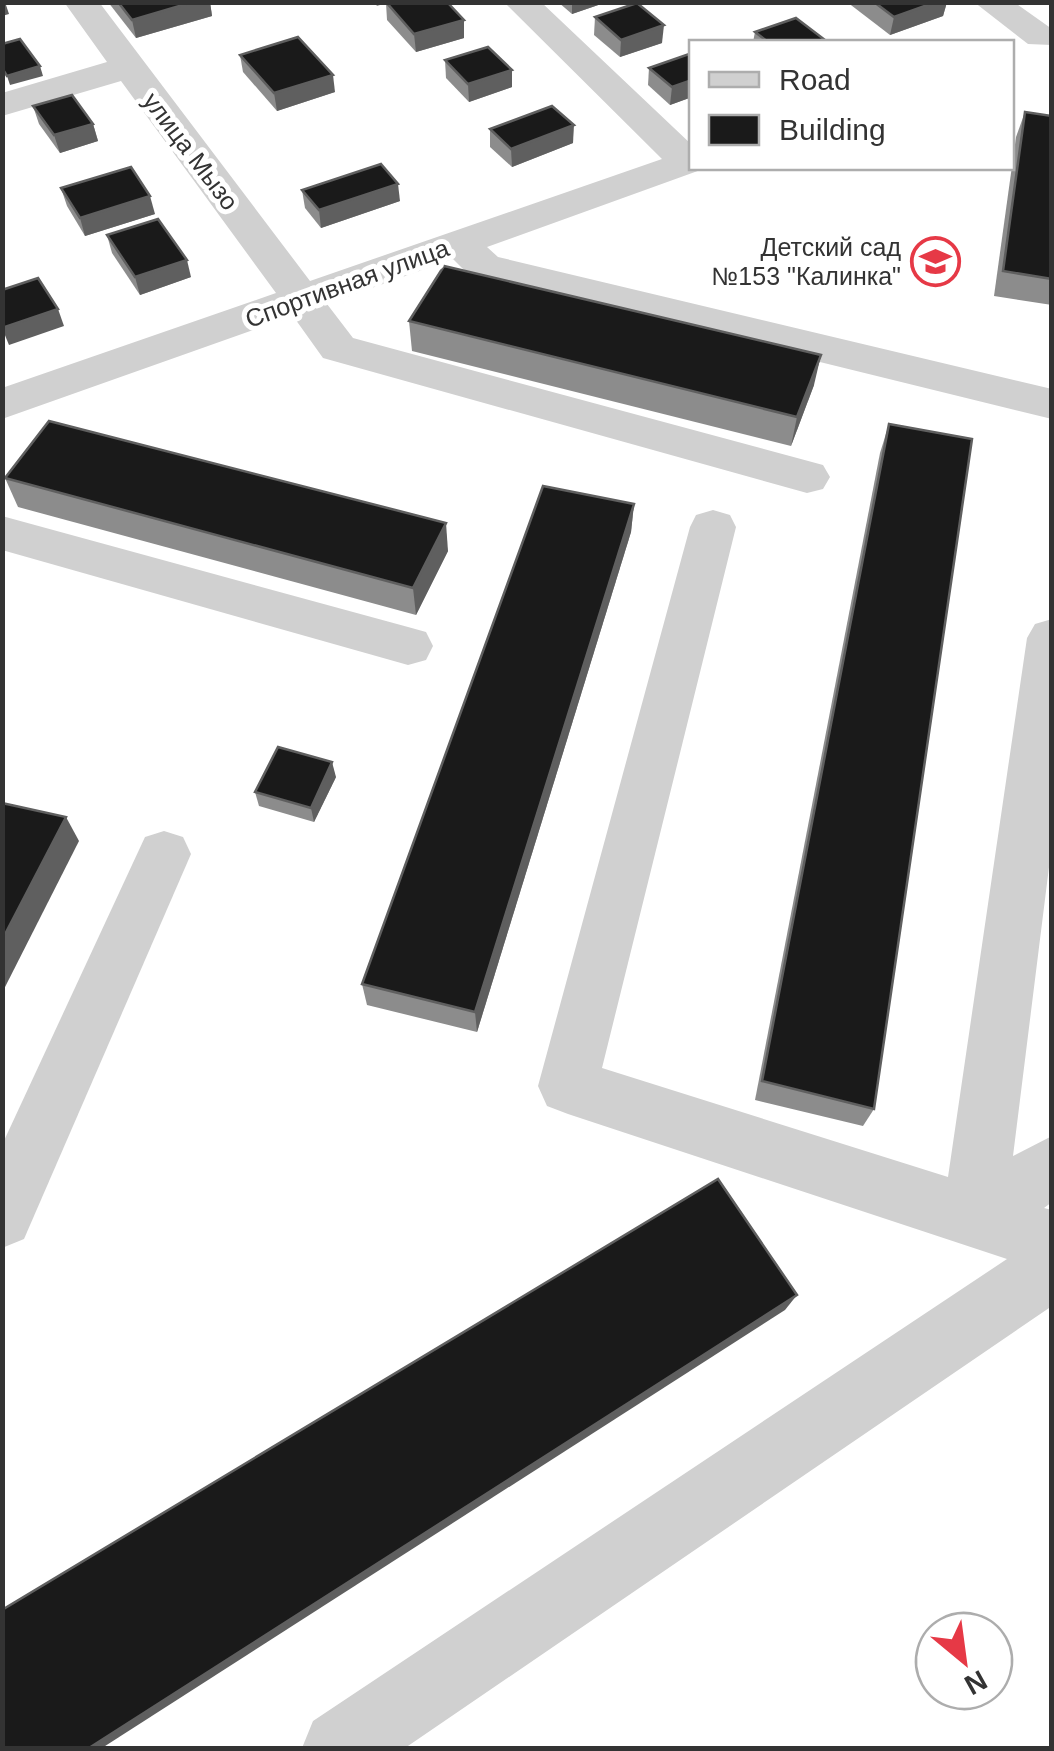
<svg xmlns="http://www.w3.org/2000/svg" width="1054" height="1751" viewBox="0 0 1054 1751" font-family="Helvetica,sans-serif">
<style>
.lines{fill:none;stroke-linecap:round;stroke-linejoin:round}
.minor{fill:#d0d0d0;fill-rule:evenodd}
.wall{fill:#8c8c8c}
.shaded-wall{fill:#5f5f5f}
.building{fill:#1a1a1a;stroke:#5f5f5f;stroke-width:2.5}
.labels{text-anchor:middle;stroke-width:10;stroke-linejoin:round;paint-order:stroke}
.far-street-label{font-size:25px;fill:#333;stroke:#fff}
.far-poi-label{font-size:25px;fill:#333;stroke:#fff;text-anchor:end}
</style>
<rect width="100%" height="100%" fill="#fff"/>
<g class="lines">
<g class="minor">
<path d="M64,2h35l211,279 352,-122 -158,-157h37l151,143v23h14l-219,79 11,10 554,132v30l-582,-143 -17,-17 -126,45 26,34 470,127 7,12 -7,12 -16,4 -484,-135 -30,-42 -291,103v-31l274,-95 -155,-212 -119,35v-23l105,-31z"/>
<path d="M974,2h40l38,27v16l-24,-1z"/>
<path d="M713,510l17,5 6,12 -134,541 346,109 79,-539 8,-14 17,-5v224l-39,313 39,-20v66l-8,6 8,2v96l-647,442h-103l11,-27 694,-462 -439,-145 -21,-8 -9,-20 152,-559 6,-12z"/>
<path d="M2,516l406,111 18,5 7,14 -7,14 -18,5 -406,-115z"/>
<path d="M164,831l19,6 8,17 -167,385 -22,9v-103l143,-308z"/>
</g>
</g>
<g class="wall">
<path d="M108,2h102l2,14 -76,22z"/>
<path d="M374,2h73l17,18v18l-48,14 -29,-32 -1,-17 -9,3z"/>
<path d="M558,2h49l-35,12z"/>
<path d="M847,2h100l-4,14 -53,19z"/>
<path d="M595,17l67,26 -42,14 -26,-22z"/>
<path d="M755,32l70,10h-72z"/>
<path d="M692,53v44l-22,8 -22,-20 1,-17z"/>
<path d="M240,55l95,37 -58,19 -34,-39z"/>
<path d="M445,60l67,10v17l-43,15 -23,-24z"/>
<path d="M33,106l60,18 5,17 -38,12 -21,-29z"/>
<path d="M1025,112l27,4v189l-58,-9 22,-159z"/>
<path d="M490,129l83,14 -61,24 -22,-20z"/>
<path d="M61,188l94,26 -70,22 -18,-30z"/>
<path d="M302,190l98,11 -79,27 -16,-20z"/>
<path d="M107,235l84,42 -51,18 -28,-42z"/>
<path d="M409,321l405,64 -23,61 -379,-95z"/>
<path d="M889,424l-15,685 -11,17 -108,-26 125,-647z"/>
<path d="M5,478l443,73 -32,64 -398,-108z"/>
<path d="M634,504l-3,28 -154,500 -110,-27 -5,-21z"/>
<path d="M336,777l-22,45 -55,-16 -4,-14z"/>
</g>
<g class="shaded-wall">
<path d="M2,2h3l4,12 -7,2z"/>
<path d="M193,2h17l2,14 -76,22 -4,-18z"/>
<path d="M572,2h35l-35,12z"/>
<path d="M936,2h11l-4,14 -53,19 4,-18z"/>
<path d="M464,20v18l-48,14 -2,-18z"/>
<path d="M664,25l-2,18 -42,14 1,-17z"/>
<path d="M40,66l3,10 -33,9 -3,-9z"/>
<path d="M512,70v17l-43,15 -1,-18z"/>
<path d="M333,75l2,17 -58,19 -3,-18z"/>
<path d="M692,80v17l-22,8 2,-18z"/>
<path d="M93,124l5,17 -38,12 -6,-18z"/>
<path d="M574,125l-1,18 -61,24 -1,-18z"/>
<path d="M398,184l2,17 -79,27 -2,-18z"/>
<path d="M150,196l5,18 -70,22 -5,-18z"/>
<path d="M187,260l4,17 -51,18 -5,-18z"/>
<path d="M58,309l6,17 -55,19 -7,-17z"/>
<path d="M821,355l-7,30 -23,61 6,-29z"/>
<path d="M634,504l-3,28 -154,500 -2,-20z"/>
<path d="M446,523l2,28 -32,64 -3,-27z"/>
<path d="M332,762l4,15 -22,45 -3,-14z"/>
<path d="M66,817l13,24 -77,152v-53z"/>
<path d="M797,1295l-12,15 -683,438h-13z"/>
</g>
<g class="building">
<path d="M118,2h75l-61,18z"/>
<path d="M386,2h61l17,18 -50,14z"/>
<path d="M874,2h62l-42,15z"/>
<path d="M637,3l27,22 -43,15 -26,-23z"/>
<path d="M796,18l29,22 -6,2h-51l-13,-10z"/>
<path d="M298,37l35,38 -59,18 -34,-38z"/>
<path d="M20,39l20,27 -33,10 -5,-8v-24z"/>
<path d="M488,47l24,23 -44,14 -23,-24z"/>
<path d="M692,53v27l-20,7 -23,-19z"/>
<path d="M72,95l21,29 -39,11 -21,-29z"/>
<path d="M552,106l22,19 -63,24 -21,-20z"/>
<path d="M1025,112l27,4v163l-49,-8z"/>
<path d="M381,164l17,20 -79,26 -17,-20z"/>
<path d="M131,167l19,29 -70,22 -19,-30z"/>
<path d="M158,219l29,41 -52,17 -28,-42z"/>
<path d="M444,266l377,89 -24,62 -388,-96z"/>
<path d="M38,278l20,31 -56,19v-38z"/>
<path d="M49,421l397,102 -33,65 -408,-110z"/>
<path d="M889,424l83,15 -98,670 -112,-28z"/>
<path d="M543,486l91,18 -159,508 -113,-28z"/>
<path d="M278,747l54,15 -21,46 -56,-16z"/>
<path d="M2,803l64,14 -64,123z"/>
<path d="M718,1179l79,116 -708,453h-87v-138z"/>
</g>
<defs>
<symbol id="school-ring" viewBox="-11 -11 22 22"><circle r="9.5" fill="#fff" stroke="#e63946" stroke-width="1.5"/><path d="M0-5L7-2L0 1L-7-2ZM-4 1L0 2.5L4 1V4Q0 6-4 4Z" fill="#e63946"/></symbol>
</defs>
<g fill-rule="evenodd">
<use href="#school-ring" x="908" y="234" width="55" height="55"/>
</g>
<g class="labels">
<g class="far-street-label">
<text transform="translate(191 151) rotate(53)" y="9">улица Мызо</text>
<text transform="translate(347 283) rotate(-20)" y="9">Спортивная улица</text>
</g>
<g class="far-poi-label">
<text x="901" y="256">Детский сад<tspan x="901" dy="29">№153 "Калинка"</tspan></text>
</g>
</g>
<rect width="1054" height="1751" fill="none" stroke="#333333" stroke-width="10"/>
<rect x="689" y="40" width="325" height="130" fill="#ffffff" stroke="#adadad" stroke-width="2.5"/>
<rect x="709" y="72" width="50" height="15" fill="#d0d0d0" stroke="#adadad" stroke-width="2.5"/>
<text x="779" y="90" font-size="30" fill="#333333">Road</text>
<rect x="709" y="115" width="50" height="30" fill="#1a1a1a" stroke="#adadad" stroke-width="2.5"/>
<text x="779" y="140" font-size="30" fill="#333333">Building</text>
<g transform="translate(964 1661) rotate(151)"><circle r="48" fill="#ffffff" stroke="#adadad" stroke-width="2.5"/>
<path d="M0-8L18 38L0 25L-18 38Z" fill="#e63946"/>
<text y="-15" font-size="28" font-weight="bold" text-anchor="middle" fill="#333333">N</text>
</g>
</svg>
